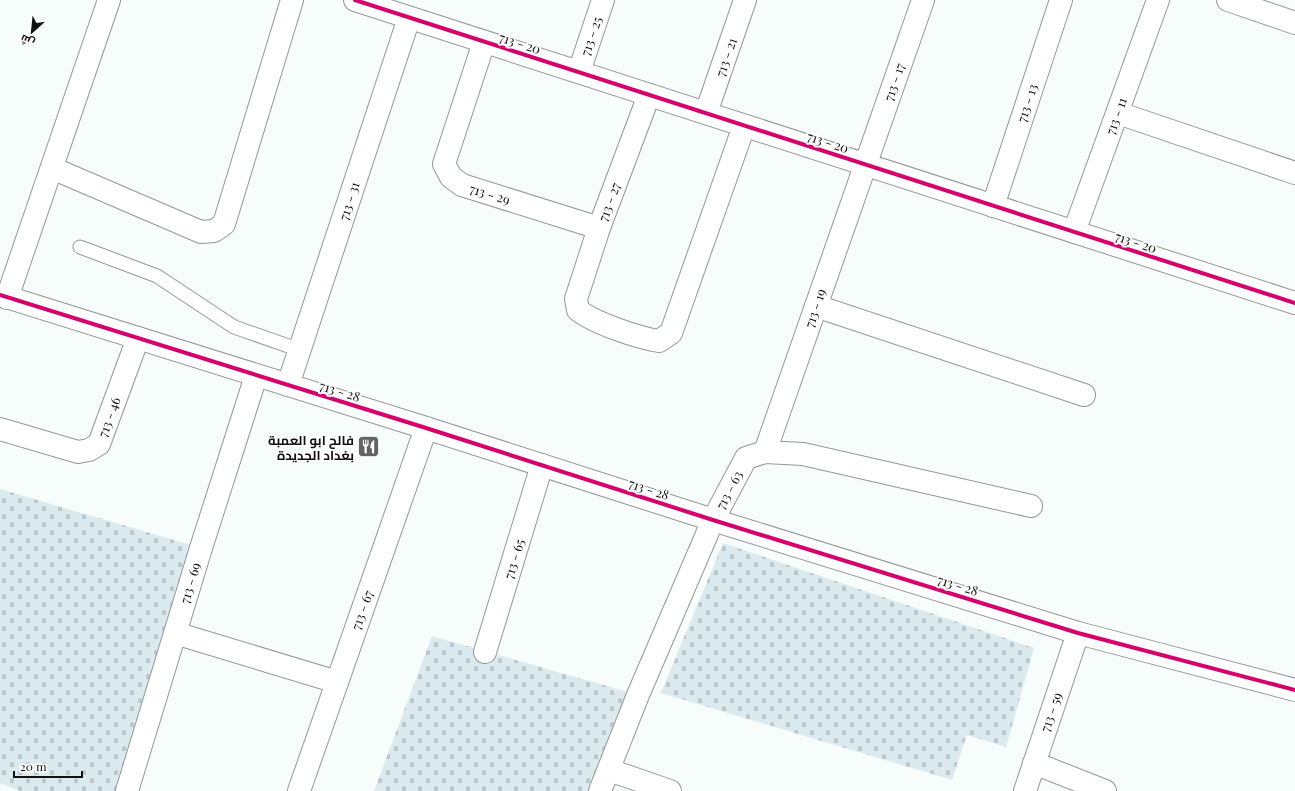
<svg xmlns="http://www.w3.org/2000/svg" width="1295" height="791" viewBox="0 0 1295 791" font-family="'Playfair Display',Cairo,serif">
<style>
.cemetery{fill:url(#cemetery-stones)}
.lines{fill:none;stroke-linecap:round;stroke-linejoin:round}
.service-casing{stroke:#959796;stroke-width:15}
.minor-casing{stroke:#959796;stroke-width:24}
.service{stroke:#fefffe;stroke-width:13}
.minor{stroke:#fefffe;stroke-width:22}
.cycleway-casing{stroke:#fff;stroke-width:6}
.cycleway{stroke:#d6006c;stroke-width:4}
.labels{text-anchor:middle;stroke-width:4;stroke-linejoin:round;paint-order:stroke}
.street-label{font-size:13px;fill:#111;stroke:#fff}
.poi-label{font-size:13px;font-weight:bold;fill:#111;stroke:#fff;text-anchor:end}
</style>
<defs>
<pattern id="cemetery-stones" width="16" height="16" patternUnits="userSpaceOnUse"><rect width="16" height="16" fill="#dbeaee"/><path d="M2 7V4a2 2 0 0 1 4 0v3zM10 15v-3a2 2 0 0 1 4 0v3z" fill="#bbc8cb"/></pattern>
</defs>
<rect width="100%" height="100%" fill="#f7fdfb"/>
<g class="cemetery">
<path d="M0,489l201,59 -74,243h-107l-20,-8z"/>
<path d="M723,543l311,105 -28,99 -39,-12 -15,45 -291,-87z"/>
<path d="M432,636l206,59 -38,96h-226z"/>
</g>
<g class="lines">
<defs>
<path id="service" d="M80,247l77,29 77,51 66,23"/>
<g id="minor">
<path d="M355,0l940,303"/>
<path d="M1228,0l67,23"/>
<path d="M484,42l-40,122 7,13 11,8 137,43"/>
<path d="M579,72l24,-72"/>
<path d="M649,95l-50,133 -23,71 2,11c16,13 61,28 81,31l12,-8 73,-207"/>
<path d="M706,113l39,-113"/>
<path d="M1118,113l177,60"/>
<path d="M52,168l149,64 13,-1 10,-7 68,-224"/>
<path d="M993,206l68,-206"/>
<path d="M1074,232l84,-232"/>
<path d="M0,295l426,133 287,92 365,113 217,57"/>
<path d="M7,298l102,-298"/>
<path d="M816,306l268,89"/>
<path d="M288,385l121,-367"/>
<path d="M0,429l78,23 11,-2 10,-6 39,-106"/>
<path d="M765,452l158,-452"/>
<path d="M175,633l162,49"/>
<path d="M485,652l57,-187"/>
<path d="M1034,763l71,28"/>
<path d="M609,770l61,21"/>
<path d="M127,791l74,-243 55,-172"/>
<path d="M299,791l127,-363"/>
<path d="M600,791l38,-96 75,-175 33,-62 19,-6 38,2 228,52"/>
<path d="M1025,791l53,-158"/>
</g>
</defs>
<use href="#service" class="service-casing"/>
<use href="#minor" class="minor-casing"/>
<use href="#service" class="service"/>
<use href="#minor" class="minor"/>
<defs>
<g id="cycleway">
<path d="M355,0l940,303"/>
<path d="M0,295l426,133 287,92 365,113 217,57"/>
</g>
</defs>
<use href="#cycleway" class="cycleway-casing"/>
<use href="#cycleway" class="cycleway"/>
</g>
<defs>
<symbol id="restaurant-square" viewBox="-11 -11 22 22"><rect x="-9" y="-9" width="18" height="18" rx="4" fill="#626463" stroke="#fff"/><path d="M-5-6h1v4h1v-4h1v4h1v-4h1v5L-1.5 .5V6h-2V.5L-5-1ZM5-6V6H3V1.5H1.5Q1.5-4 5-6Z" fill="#fff"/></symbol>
</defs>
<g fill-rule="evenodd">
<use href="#restaurant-square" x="356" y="434" width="25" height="25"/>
</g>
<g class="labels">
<g class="street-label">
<text transform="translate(591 36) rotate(-71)" y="5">713 - 25</text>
<text transform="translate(520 43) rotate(18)" y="5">713 - 20</text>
<text transform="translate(726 57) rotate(-71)" y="5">713 - 21</text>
<text transform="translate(894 82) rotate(-71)" y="5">713 - 17</text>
<text transform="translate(1027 103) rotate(-72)" y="5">713 - 13</text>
<text transform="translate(1116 116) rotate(-70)" y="5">713 - 11</text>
<text transform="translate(828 142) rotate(18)" y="5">713 - 20</text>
<text transform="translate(490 194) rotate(17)" y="5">713 - 29</text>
<text transform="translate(349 201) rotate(-72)" y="5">713 - 31</text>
<text transform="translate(609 202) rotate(-70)" y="5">713 - 27</text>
<text transform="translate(1136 242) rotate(18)" y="5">713 - 20</text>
<text transform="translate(815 308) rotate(-71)" y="5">713 - 19</text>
<text transform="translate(340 391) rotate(17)" y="5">713 - 28</text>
<text transform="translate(109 417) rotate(-70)" y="5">713 - 46</text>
<text transform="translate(649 489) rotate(18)" y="5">713 - 28</text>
<text transform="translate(729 490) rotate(-62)" y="5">713 - 63</text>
<text transform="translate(514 559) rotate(-73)" y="5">713 - 65</text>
<text transform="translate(190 583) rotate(-73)" y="5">713 - 69</text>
<text transform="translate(958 585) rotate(17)" y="5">713 - 28</text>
<text transform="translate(362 610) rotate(-71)" y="5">713 - 67</text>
<text transform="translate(1051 712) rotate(-71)" y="5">713 - 59</text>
</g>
<g class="poi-label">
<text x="354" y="445">فالح ابو العمبة<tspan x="354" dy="15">بغداد الجديدة</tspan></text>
</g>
</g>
<g transform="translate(32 32) rotate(207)" stroke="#ffffff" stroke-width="3" paint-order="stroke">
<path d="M0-3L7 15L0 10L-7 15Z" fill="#111111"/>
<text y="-6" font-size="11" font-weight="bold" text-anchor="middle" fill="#111111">ش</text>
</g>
<path d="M14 771v6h68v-6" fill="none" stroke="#111111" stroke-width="2"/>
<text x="20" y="771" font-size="12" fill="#111111" stroke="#ffffff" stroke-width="3" paint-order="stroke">20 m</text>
</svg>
